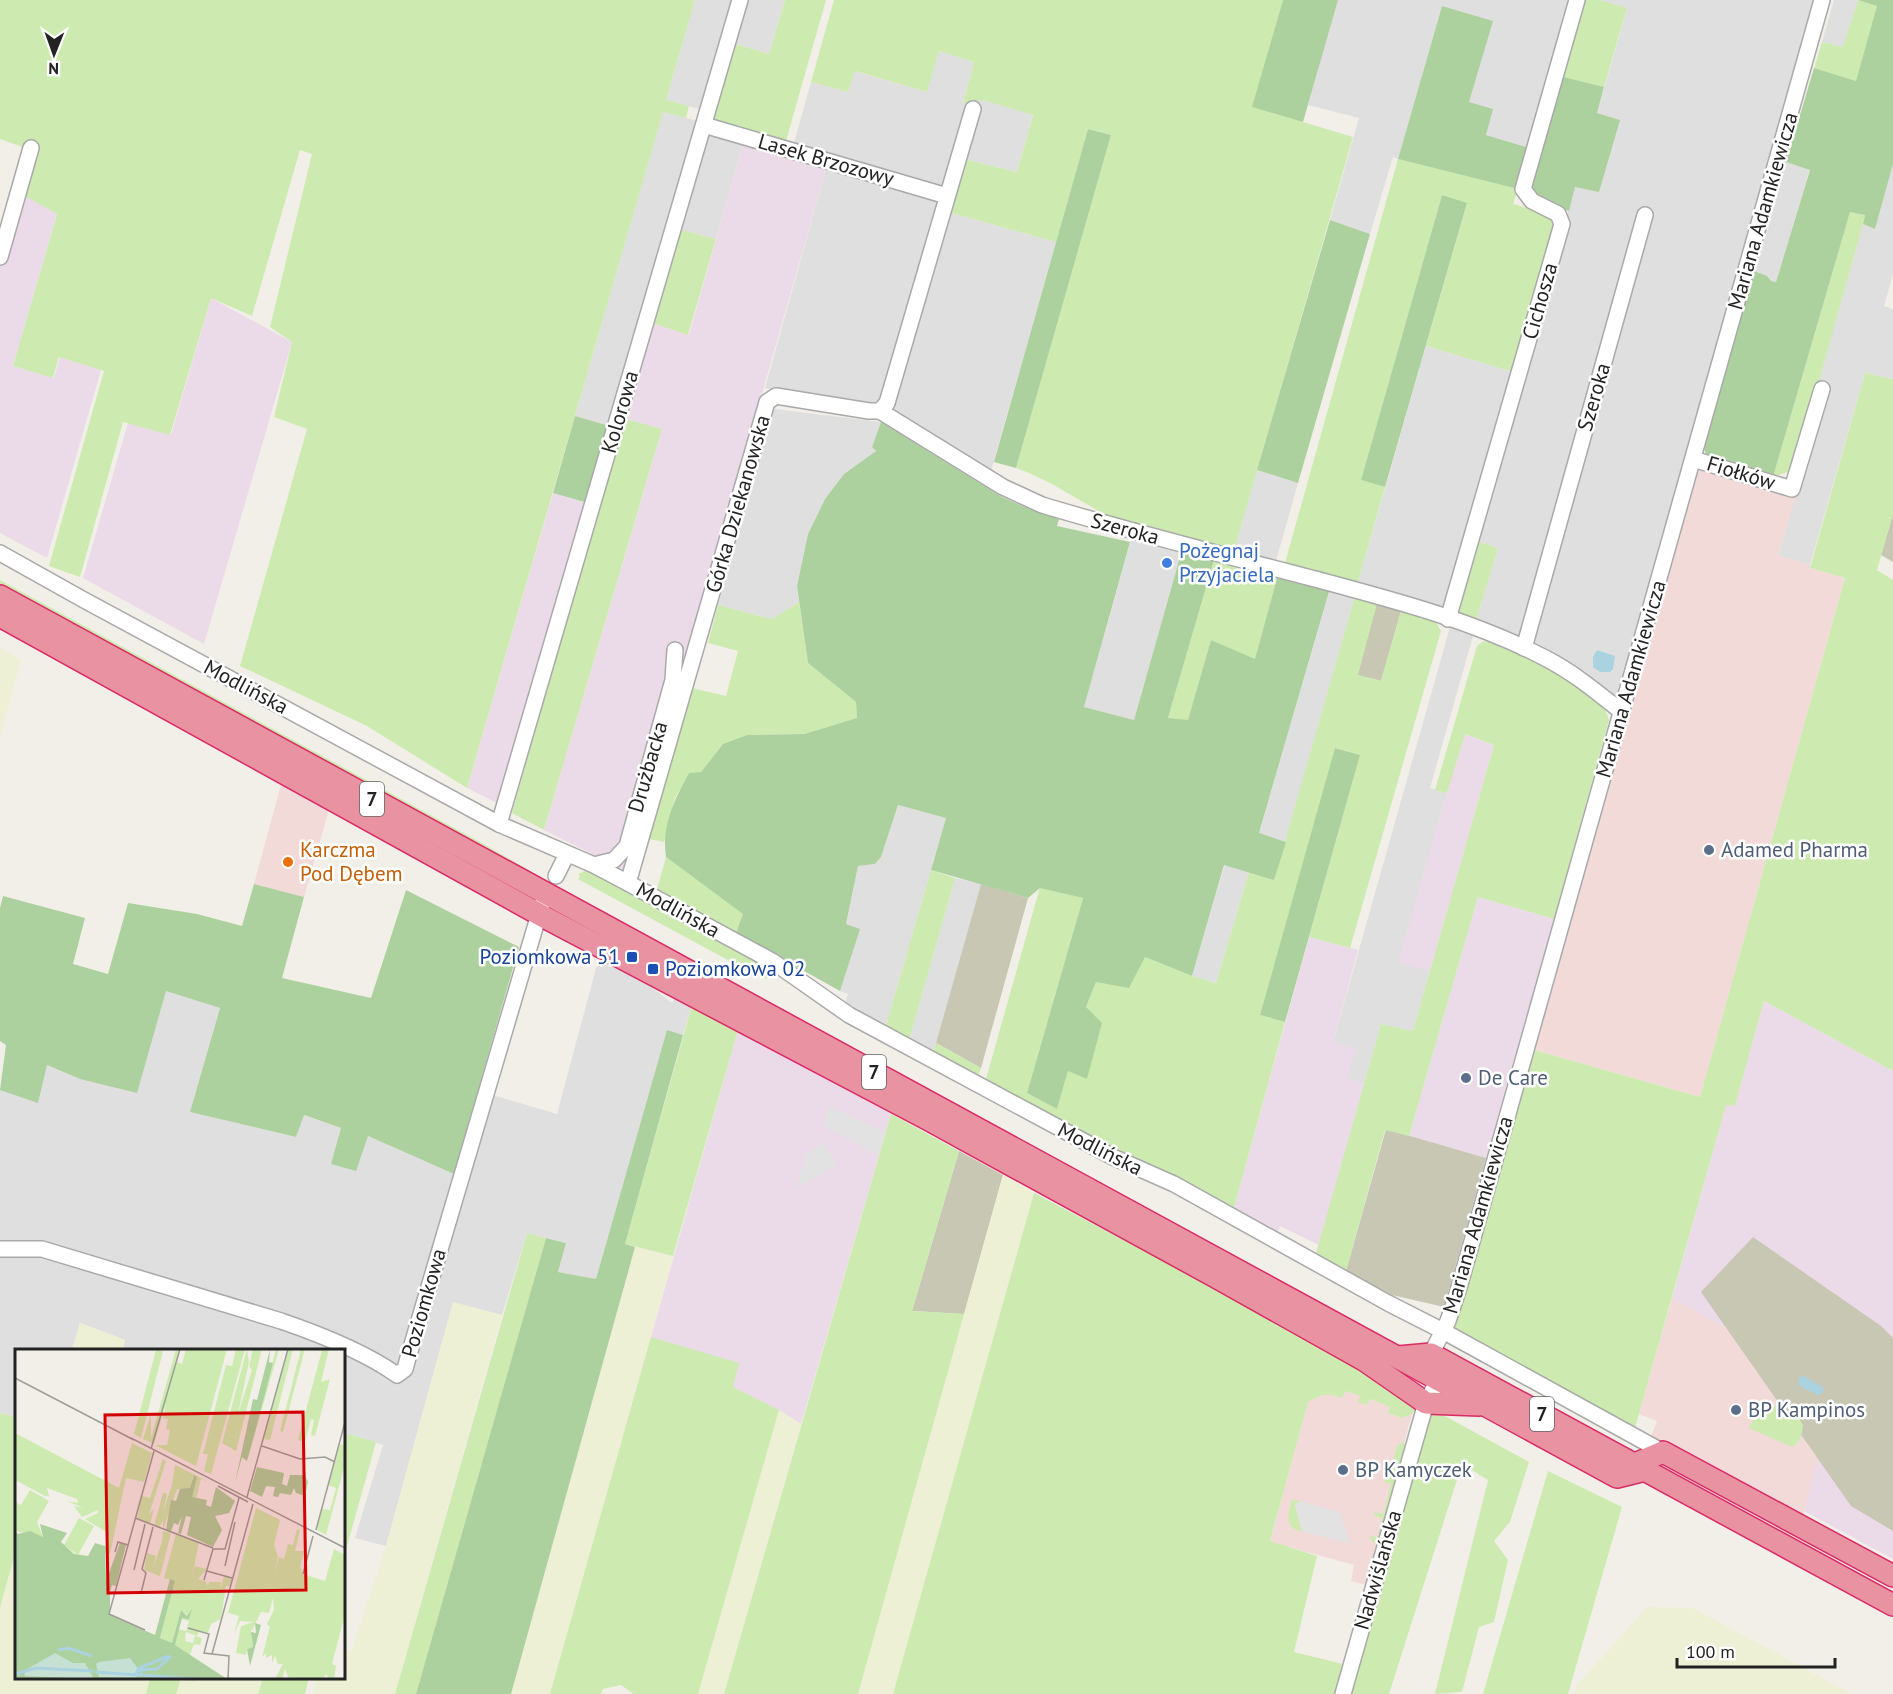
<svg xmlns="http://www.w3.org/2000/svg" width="1893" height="1694" viewBox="0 0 1893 1694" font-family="'PT Sans',sans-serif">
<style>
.residential{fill:#e0dfdf}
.commercial{fill:#f2dad9}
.industrial{fill:#ebdbe8}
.construction{fill:#c7c7b4}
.farmland{fill:#eef0d5}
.grass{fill:#cdebb0}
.forest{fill:#add19e}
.parking{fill:#e2e2e2}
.water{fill:#aad3df}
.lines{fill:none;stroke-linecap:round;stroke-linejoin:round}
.minor-casing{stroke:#a9a9a9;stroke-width:18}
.highway-casing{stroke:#dc2a67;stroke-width:24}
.minor{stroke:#fff;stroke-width:15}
.highway{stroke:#e892a2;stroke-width:21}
.shop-dot{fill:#3f7fe0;stroke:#fff;stroke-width:2}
.service-dot{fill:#5c6f8a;stroke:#fff;stroke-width:2}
.food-dot{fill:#e8710a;stroke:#fff;stroke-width:2}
.transit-dot{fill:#1a4fb4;stroke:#fff;stroke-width:2}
.labels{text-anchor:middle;stroke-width:5;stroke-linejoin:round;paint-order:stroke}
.shield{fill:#fff;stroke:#646464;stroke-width:1.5}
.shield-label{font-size:20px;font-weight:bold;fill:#222}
.street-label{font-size:21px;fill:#222;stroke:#fff}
.shop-label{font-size:21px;fill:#366cbe;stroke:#fff;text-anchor:start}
.food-label{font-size:21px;fill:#c56008;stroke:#fff;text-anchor:start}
.service-label{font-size:21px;fill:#4e5e75;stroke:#fff;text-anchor:start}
.transit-label{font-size:21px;fill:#164399;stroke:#fff;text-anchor:end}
.inset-river{fill:none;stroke:#aad3df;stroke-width:3}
.inset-road{fill:none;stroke:#9f9d99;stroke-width:1.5}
.view{fill:#d40000;fill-opacity:0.15;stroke:#d40000;stroke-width:3}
.inset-edge{fill:none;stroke:#222;stroke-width:3}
</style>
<rect width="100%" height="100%" fill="#f2efe9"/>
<g class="residential">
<path d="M695,0h40l-32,110 -37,-10z"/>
<path d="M745,0h40l-16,54 -37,-11z"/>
<path d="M1337,0h235l-43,148 -43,-13 -17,-32 -27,-97 -44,153 -5,-2 -23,77 -40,-14 29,-102 -51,-13z"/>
<path d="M1600,0h214l-197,697 -47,-34 -38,-18 -11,-10 -5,3 -40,-17 22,-73 -24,-8 101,-353 44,-67 -22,-7 30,-104z"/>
<path d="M1834,0h24l-15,48 -21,-6z"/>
<path d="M939,51l35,11 -11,40 20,-2 50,14 -16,58 -53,-13 -20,27 -150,-43 17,-61 37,10 6,-21 73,21z"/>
<path d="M663,111l37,11 -90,304 -35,-10z"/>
<path d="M707,135l36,10 -27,94 -38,-10z"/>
<path d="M1786,162l24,7 -34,113 -5,-1 -17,-10z"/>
<path d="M1893,164v110l-9,32 9,3v70l-28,-6 -55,192 -32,-10 49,-166 -10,-3 46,-162 12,4z"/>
<path d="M826,169l113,32 -59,206 -115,-19z"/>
<path d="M948,212l108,30 -65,229 -99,-61z"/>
<path d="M1426,346l87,26 -68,237 -87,-27z"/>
<path d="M774,409l107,13 -9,25 4,4 -32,23 -19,25 -17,35 -11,52 2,16 -27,17 -54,-14z"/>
<path d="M1257,470l41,13 -22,78 -42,-10z"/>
<path d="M1132,536l50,14 -48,170 -50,-13z"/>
<path d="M1330,588l25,8 -69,246 -27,-8z"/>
<path d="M1450,627l23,9 -43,152 17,5 -48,169 31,9 -17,60 -32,-7 -17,60 -17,-5 -14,-37z"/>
<path d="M898,805l48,13 -61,211 -41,-22 4,-13 -8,-3 19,-61 -13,-6 12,-58 17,-2 6,-7z"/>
<path d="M1225,864l24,8 -33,111 -24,-7z"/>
<path d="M955,878l26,6 -48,170 -24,-13z"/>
<path d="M599,957l25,9 48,37 3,-7 17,9 -9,30 -16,-4 -71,248 -38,-7 8,-29 -39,-10 -25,82 -49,-12 -67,243 -31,-8 28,-93 -39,-12v-83h-221l2,-10 -45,-17 -8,27h-56v67l-16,-4v-323l38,12 8,-37 34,14 86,-88 54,17 -30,104 106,25 7,-22 38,13 -9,36 36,-28 86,38 25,-83 78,23z"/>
</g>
<g class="commercial">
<path d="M1706,468l90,27 -18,60 32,10v3l35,10 -145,519 -166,-47 161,-578z"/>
<path d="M282,781l48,25 -26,91 -50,-13z"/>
<path d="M1672,1298l166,91 -34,122 -1,12 -143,-78 -9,-8 6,-16 -18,-7z"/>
<path d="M1346,1391l15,5 6,9 3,-6 20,8 -2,6 14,5 10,-4 -46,171 -15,-4 3,-16 -84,-23 38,-141 16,-8z"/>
</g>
<g class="industrial">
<path d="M743,145l83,24 -200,702 -82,-41 118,-400 -37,-11 27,-96 37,12z"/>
<path d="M25,196l32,17 -44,153 41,12 6,-21 41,13 -54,188 -47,-25v-268l18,-64z"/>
<path d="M211,298l81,44 -88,302 -121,-66 45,-155 43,12z"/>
<path d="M553,493l35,10 -89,301 -32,-16z"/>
<path d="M1464,734l30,11 -64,226 -32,-8z"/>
<path d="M1478,897l76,22 -68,239 -77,-22z"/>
<path d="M1309,937l49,13 -25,92 23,7 -9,30 17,5 -45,161 -39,-19 -2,7 -44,-25z"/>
<path d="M1764,1001l129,70v488l-89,-48 33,-122 -165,-91 54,-194 9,2z"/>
<path d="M738,1030l153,84 -90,310 -68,-37 -110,49z"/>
</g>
<g class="construction">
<path d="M1893,514v48l-12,-7z"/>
<path d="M1377,603l24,8 -20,70 -24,-6z"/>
<path d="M981,884l47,14 -47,170 -45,-25z"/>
<path d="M1386,1129l100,29 -42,149 -52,-12 -46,-24z"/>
<path d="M959,1151l44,24 -39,139 -52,-3z"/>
<path d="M1753,1237l128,89 12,12v193l-42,-25 -150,-214z"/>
</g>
<g class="farmland">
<path d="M0,648l21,12 -21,76z"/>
<path d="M1003,1175l31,18 -141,501h-35z"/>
<path d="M635,1247l38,9 -22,81 -101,357h-39z"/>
<path d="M453,1302l49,13 -107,379h-82l4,-16h27v-29l7,2 35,-105z"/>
<path d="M80,1323l45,17 -2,10h-51z"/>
<path d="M779,1410l22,14 -77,270h-26z"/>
<path d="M16,1549v129h134l-4,16h-146v-86z"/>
<path d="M1647,1607l46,1 159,86h-278l3,-9z"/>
<path d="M181,1678h82l-5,16h-82z"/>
</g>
<g class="grass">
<path d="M0,0h695l-29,100 23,6 -3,12 -23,-6 -196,676 -100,-62 -127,-60 67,-237 -33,-12 18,-75 -22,-15 42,-173 -12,-4 -48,166 -41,-18 -41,137 -47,-13 -43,155 -31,-11 55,-195 -45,-14 -6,21 -40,-12 44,-152 -32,-18 11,-44 -36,-13z"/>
<path d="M785,0h41l-40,141 -77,-22 23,-76 37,11z"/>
<path d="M834,0h449l-30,107 100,30 -119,414 -127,-35 -55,-32 -23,-11 -13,-5 95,-333 -23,-6 -32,113 -108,-30 16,-53 53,13 16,-57 -50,-15 -20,3 11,-41 -35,-11 -12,41 -72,-21 -7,21 -37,-10z"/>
<path d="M1583,0h17l27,8 -23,79 -44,-11z"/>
<path d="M1858,0l20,6 -22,75 -42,-12 8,-27 21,5z"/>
<path d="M1398,159l120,30 -5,15 37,11 5,10 -42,147 -87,-26 41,-142 -25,-9 -81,285 24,7 -27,95 -73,-19z"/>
<path d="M1850,212l15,3 -2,9 -69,246 -21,7z"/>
<path d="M678,229l38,10 -28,96 -36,-12z"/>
<path d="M1865,373l28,6v135l-16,56 16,10v491l-129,-70 -29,105 -9,-1 -91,323 -181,-101 80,-277 166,47 145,-519 -35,-10z"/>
<path d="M622,418l40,11 -118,401 -32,-17z"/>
<path d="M1474,540l24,8 -22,73 -22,-10z"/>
<path d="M1214,560l63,18 -22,82 -44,-20 -23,81 -20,-3z"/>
<path d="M0,580l480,262 54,31 14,10 -548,-295z"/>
<path d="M1355,596l22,7 -19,72 23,6 20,-70 35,11 5,9 -91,317 -41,-11 51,-182 -24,-7 -76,267 25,7 -51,186 -58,-31 -35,-13 -68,-35 -87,-50 54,-192 43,11 -56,195 30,16 11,-38 19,7 -1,-71 10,-25 49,-25 47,19 24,7 33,-111 25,8z"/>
<path d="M799,602l9,61 48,39 1,16 -53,16 -57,1 -24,9 -22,28 -12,1 -14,25 -11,44 -15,-3 43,-151 34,8 12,-45 -30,-8 10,-38 54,14z"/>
<path d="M1488,641c32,13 114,44 121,79l-55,199 -76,-22 -69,239 -24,-6 -39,141 -30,-18 65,-229 32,7 81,-286 -29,-11 -18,59 -12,-3 42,-144 5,-4z"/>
<path d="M666,857l78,57 -8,19 -79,-44z"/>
<path d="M592,868l180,100 -6,11 -16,-7 -172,-93 2,-3 -2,-2z"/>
<path d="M931,870l24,8 -46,163 -24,-12z"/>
<path d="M692,1005l46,25 -65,226 -48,-12z"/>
<path d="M936,1043l45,25 -3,9 -45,-23z"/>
<path d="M891,1114l68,37 -47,160 52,3 -106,380h-134z"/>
<path d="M1034,1193l289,152 94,62 -5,7 -10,4 -14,-5 2,-6 -20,-8 -3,6 -9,-3 2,-6 -14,-5 -5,7c-14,-6 -20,-3 -33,4l-38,139 47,15 -23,96 49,12 -8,30h-442z"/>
<path d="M527,1233l19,5 -130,456h-21z"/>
<path d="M651,1337l88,26 -6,24 46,23 -81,284h-64l-13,-9 -18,4 -2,5h-51z"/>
<path d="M1764,1401l34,16 5,8c-1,8 -2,18 -11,22l-43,-19z"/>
<path d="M1432,1409l97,53 -19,60 -16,19 14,19 -14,62 -15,5 -17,65 -27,2 53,-214 -26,-16 -73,230h-43z"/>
<path d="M0,1413l16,4v132l-16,59z"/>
<path d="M344,1433l32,9 -32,115z"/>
<path d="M1403,1442l3,5 -27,95 -3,2 -5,-4 -2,-4 9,1 4,-19 -8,-2 1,-4 8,2 8,-30 -7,-2 6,-11 7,-25z"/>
<path d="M1548,1471l74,36 -54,187h-85z"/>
<path d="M1292,1499l8,2 -5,4 7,27c-19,-5 -14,-17 -10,-33z"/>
<path d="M150,1678h31l-5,16h-30z"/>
<path d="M263,1678h46l-4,16h-47z"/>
</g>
<g class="forest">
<path d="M1283,0h55l-35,122 -51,-15z"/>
<path d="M1858,0h35v164l-18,65 -12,-5 2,-9 -15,-3 -77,265 -64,-20 -4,-5 -1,-8 50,-173 13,5 4,5 5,1 34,-112 -24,-8 28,-94 42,13 21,-75z"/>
<path d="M1442,6l51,15 -24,81 24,7 -7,26 43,13 -11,41 -120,-30z"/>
<path d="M1560,76l44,11 -7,26 23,7 -21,72 -24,-5 -6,24 -36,-11 -6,-10z"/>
<path d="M1088,129l23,6 -95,333 -22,-6z"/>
<path d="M1442,195l25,8 -82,284 -24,-7z"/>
<path d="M1330,220l40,14 -72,249 -41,-13z"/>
<path d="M575,416l35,10 -22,77 -35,-10z"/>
<path d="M881,422l121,75 32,14 25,8 -2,7 73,16 -46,165 50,13 48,-170 32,10 -46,158 20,2 23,-80 44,19 22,-81 53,10 -71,245 27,9 -12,38 -50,-15 -32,111 -47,-19 -16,31 -33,-6 -10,25 16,16 -15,56 -19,-8 -11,38 -30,-16 56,-195 -43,-10 -12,10 -97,-28 15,-52 -48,-13 -17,52 -6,7 -17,2 -12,58 14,5 -20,62 -104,-58 7,-19 -77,-57c-5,-30 9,-59 23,-84l12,-1 22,-28 24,-9 57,-1 53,-16 -1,-16 -48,-39 -11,-77 11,-52 17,-35 19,-25 32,-23 -4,-4z"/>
<path d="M1335,748l25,7 -75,267 -25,-7z"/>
<path d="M254,884l50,13 -22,81 89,20 35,-108 113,57 -65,227 -86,-38 -12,35 -25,-7 10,-36 -37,-13 -8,22 -106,-25 30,-104 -54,-17 -29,102 -57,-14 -33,-14 -9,38 -38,-13 6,-45 -6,-4v-133l3,-12 82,22 -12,46 35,10 20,-71 69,11 45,12z"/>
<path d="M667,1030l16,5 -58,209 10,3 -124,447h-95l130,-456 20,5 -8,29 38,7z"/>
</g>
<g class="parking">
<path d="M829,1106l56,26 -7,23 -54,-29z"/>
<path d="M824,1143l13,23 -40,21 9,-33z"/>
<path d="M1300,1501l40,11 10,31 -48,-11 -7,-28z"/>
</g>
<g class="water">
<path d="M1597,650l18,6 -2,13 -3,3h-10l-7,-5v-10z"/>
<path d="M1802,1375l22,13 -2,5 -4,2 -20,-10 1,-7z"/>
</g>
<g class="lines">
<defs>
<g id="minor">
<path d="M704,125l243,71"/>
<path d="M0,257l31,-109"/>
<path d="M880,411l123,76 39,18c90,27 182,50 273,74 78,21 160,42 232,80 27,14 51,34 75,53"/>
<path d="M1693,459l99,30 30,-100"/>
<path d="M0,553l84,47 415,224 95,41 34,18 144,78 77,54 264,142 61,27 214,119 55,28 220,121"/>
<path d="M1448,619l114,-395 -4,-10 -26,-13 -9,-12 54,-189"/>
<path d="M1524,648l121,-433"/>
<path d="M499,824l241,-824"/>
<path d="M594,865l20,-5 13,-14 46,-166 2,-30"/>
<path d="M556,876l11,-22"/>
<path d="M628,883l139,-481 9,-6 93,15h11l7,-8 86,-294"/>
<path d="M0,1249h42l239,72c38,13 84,31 116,54l8,-6 3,-11 134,-454"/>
<path d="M1431,1354l17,-33 10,-30 364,-1291"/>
<path d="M1343,1694l83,-291 12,-23 7,-7"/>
</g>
<g id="highway">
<path d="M0,596l1617,881 28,-7"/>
<path d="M0,616l546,302 383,202 285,156 150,84 62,43 53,2"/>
<path d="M1398,1357l33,-3 462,251"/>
<path d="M1635,1464l28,-12 230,124"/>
</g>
</defs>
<use href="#minor" class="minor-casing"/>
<use href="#highway" class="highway-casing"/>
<use href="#minor" class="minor"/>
<use href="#highway" class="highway"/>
</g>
<circle class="shop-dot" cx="1167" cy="563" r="6"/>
<g class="service-dot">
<circle cx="1709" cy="850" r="6"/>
<circle cx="1466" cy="1078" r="6"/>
<circle cx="1736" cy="1410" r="6"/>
<circle cx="1343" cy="1470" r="6"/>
</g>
<circle class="food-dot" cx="288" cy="862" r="6"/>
<g class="transit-dot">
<rect x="626" y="951" width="12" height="12" rx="3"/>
<rect x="647" y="963" width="12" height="12" rx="3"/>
</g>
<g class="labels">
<g class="shield">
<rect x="360" y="782" width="24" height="34" rx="4.5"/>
<rect x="862" y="1055" width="24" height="34" rx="4.5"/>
<rect x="1530" y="1397" width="24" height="34" rx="4.5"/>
</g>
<g class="shield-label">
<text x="372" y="806">7</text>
<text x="874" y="1079">7</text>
<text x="1542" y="1421">7</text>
</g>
<g class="street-label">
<text transform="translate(826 160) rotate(16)" y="7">Lasek Brzozowy</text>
<text transform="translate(1763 211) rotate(-74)" y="7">Mariana Adamkiewicza</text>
<text transform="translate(1540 301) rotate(-74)" y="7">Cichosza</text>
<text transform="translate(1594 397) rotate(-74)" y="7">Szeroka</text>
<text transform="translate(620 412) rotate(-74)" y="7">Kolorowa</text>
<text transform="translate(1741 473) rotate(17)" y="7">Fiołków</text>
<text transform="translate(738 504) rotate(-74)" y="7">Górka Dziekanowska</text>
<text transform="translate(1125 529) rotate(15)" y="7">Szeroka</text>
<text transform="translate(1631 679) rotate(-74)" y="7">Mariana Adamkiewicza</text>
<text transform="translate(246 687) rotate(28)" y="7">Modlińska</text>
<text transform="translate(648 767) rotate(-74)" y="7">Drużbacka</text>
<text transform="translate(678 910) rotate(29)" y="7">Modlińska</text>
<text transform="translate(1100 1149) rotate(27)" y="7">Modlińska</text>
<text transform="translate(1478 1215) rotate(-74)" y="7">Mariana Adamkiewicza</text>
<text transform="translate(424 1303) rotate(-74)" y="7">Poziomkowa</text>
<text transform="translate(1378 1570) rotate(-74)" y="7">Nadwiślańska</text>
</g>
<g class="shop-label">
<text x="1179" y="558">Pożegnaj<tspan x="1179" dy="24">Przyjaciela</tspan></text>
</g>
<g class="food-label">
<text x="300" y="857">Karczma<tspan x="300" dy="24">Pod Dębem</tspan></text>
</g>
<g class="service-label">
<text x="1721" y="857">Adamed Pharma</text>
<text x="1478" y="1085">De Care</text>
<text x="1748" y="1417">BP Kampinos</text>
<text x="1355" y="1477">BP Kamyczek</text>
</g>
<g class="transit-label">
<text x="620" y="964">Poziomkowa 51</text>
<text x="665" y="976" text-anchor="start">Poziomkowa 02</text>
</g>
</g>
<g transform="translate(15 1349)">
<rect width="330" height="330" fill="#f2efe9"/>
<path d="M161,0h4l-3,13 5,2 4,-15h41l-31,117 -41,-21h12l3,-15 -4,-1 2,-10 -5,-1 3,-16 -12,42 -11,-5 8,-25v24zM221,0h9l-34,125 -7,-3 4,-17h-5l23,-89 6,1zM232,0l2,13 -11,52 14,-44 -3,-4 4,-17h9l-26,102 -14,-8zM261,0h3l-32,112zM273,0h5l-23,91 -6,-1zM286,0h4l-22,83 -3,-1zM314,0l-8,33 9,-3 -15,57 -4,-1 3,-15 -3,-1 -6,23 -7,-2 24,-90zM141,1l7,1 -22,87 -7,-4zM0,84l104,55 13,-45 20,10 -8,29 -18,-4 -16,76 -6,-1 4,-20 -23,-14 13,-6v-3l-16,7 -8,-11 9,2 -16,-7 11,2 -1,-4 -30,-11 2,8h-4l-30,-16zM330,90v25l-19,71 -9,-5 5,-21 8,1 6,-22 -8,-3 12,-41 3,1zM148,110l3,2 -17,53 5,-5 -4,15 -13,-6 5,-22 8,2zM160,116l32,16 -6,-2 -5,19 -5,-1 6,-20 -4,-1 -3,13h-13l-14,41v-9l-5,7 -4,-2 9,-33 4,1 -4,18 9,-27zM15,141l19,11 -12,21 6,15 -28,-6v-29l6,3zM241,159l24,12 -6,25 4,11 -4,18 5,-17 5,2 4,-15 5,1 4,-16 3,1 -5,21h9l-4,16 3,7 22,7 9,-32 11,6v59l-13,50 4,2 -2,13h-6l-1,-5 -5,5h-33l-4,-10 -3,10h-7l8,-15h-5l-3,-8 -3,7v-8l-6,3v-5l-4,4 8,-30 -3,-3 7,-14 -1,-12 -4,15 -8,-1 -10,20 2,15 -6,2 -1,6 -10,-2 5,-27 12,-4 -13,-1 -6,13 5,-18 -11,-3zM64,169l15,8 -16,29 -14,-10zM148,182l8,2 -11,43 -16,-6 3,-17 9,3 -4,15 10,-29zM161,185l23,8 -7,36 3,-12 12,3 -9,10 7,2 3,5 1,-4h12l-1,9 4,-15 8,2 -2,8h-4l-5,33 -10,5 -3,9 -9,-2 -2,5 -11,-4 -1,9 8,2 2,-7 7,2 -2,7 -6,-1 -4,11 -15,-10 4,-16 7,2 3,-10 -8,-2 7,-3 -7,-6 -9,34 -12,-6 15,-57 -11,-3z" fill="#cdebb0"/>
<path d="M255,0l-1,13 4,1 -18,69 -8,29 -5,-4 -7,26 18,-84 4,1zM242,118l27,6 -2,11 5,2 3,-11h15l3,7 -3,14 -9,-3 -2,-5 -3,7 -11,-2 -2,4 -5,-1 2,-9 -9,-1 -4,11 -12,-6zM179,126l3,2 -5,20 15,3 -1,5 5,2 5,-20 19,14 -6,12 -14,3 7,14 -9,17 -26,-12 4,-18 -5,-1 -5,18 -3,-1 4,-17 -4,9 -4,-2 -3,8 -5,-1 5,-30 5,1 4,-12 10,-1zM25,175l27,9 -6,9 13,12 14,2 7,-13 10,3 1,35 14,-38 6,2 -10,41 -4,-1 -2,7v23l45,20 15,-56 5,2 -15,57 12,5 9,-33 6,6 5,-7 -3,10 -7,-1 -7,27 52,34h-212v-148l3,3 12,-3 13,6zM240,274l6,2 -11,41 -3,-17 6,-2 -2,-15 5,1z" fill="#add19e"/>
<path d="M40,304l18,10h12l9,16 -69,-3 -1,-5zM115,309l9,12 -3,8 -37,-1 -3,-13 3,-2z" fill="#c6e0d4"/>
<path class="inset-river" d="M43,301l10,-2 24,8M80,323l101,7M0,325l21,-6 57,3M121,325l3,-6 30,-12M126,325v-4l16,-1 14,-13"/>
<path class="inset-road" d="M0,29l119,62M116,89l214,110M247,97l38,13 25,-2 10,5M136,100l29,-100M203,137l30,16M232,148l41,-148M120,169l78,30M301,181l29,-108M100,203l3,-10 10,3M210,217l10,-44M119,221l11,-46M192,222l25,7M288,225l10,-38M189,231l9,-31h12l14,-51M126,244l5,-20 -4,-4 11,-42M173,279l21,6 -5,19 25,3 -1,23M130,281l-36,-16 45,-163M197,305l41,-150"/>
<path class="view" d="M288,63l3,178 -198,3 -3,-178z"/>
<rect width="330" height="330" class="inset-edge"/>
</g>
<g transform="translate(54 54) rotate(181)" stroke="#ffffff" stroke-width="4.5" paint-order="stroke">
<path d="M0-4.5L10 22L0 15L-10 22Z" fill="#222222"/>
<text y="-9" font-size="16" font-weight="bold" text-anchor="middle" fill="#222222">N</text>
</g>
<path d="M1677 1658v9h158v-9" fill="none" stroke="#222222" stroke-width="3"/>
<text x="1686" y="1658" font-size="18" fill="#222222" stroke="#ffffff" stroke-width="4.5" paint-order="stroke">100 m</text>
</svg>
